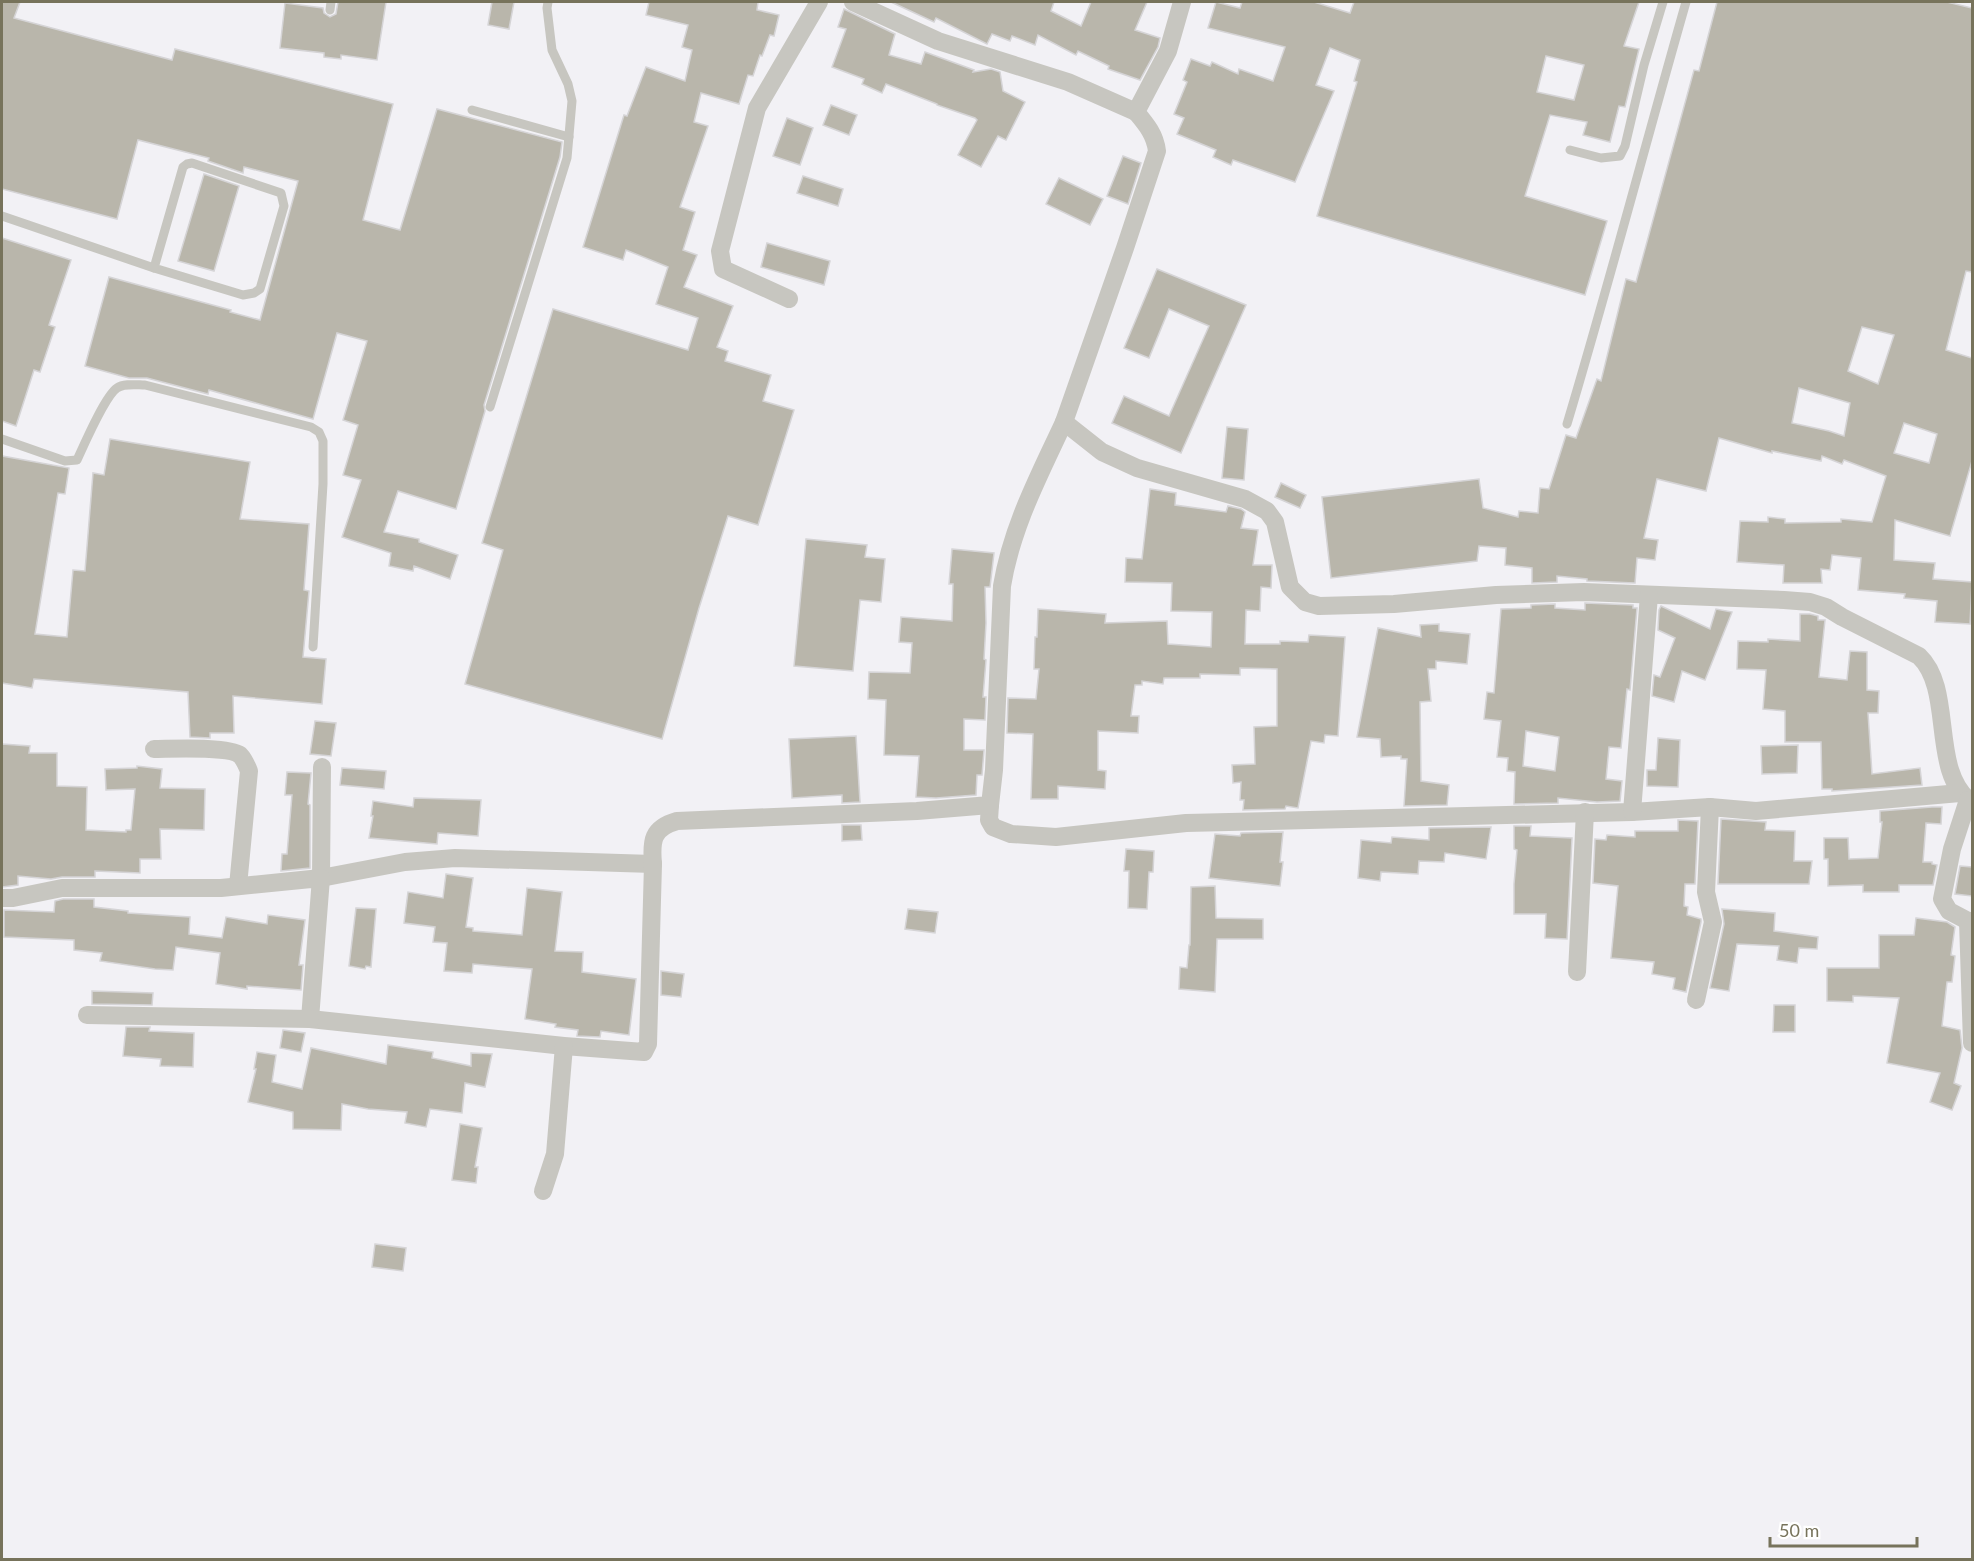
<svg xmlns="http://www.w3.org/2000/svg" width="1974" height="1561" viewBox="0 0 1974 1561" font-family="Lato,sans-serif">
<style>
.building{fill:#b9b6ab;stroke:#d5d4d6;stroke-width:1.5;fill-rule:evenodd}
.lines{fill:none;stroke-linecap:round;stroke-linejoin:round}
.service{stroke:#c7c6c0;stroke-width:9}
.minor{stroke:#c7c6c0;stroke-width:18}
</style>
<rect width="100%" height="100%" fill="#f2f1f5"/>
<g class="building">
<path d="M2,2h18l-6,16 158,42 3,-11 218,55 -30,116 37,10 37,-121 125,33 -2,15 -76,248 1,6 -29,98 -58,-18 -14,41 35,7v3l39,13 -8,24 -36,-13 -1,5 -24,-5 2,-13 -49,-16 19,-57 -18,-5 15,-50 -15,-5 24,-79 -30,-8 -24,86 -104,-29 -1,4 -61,-16h-18l-44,-12 24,-89 122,33 -1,2 30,8 38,-139 -54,-14 -1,6 -35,-12 1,-3 -71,-18 -21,79 -115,-30z"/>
<path d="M338,2h48l-9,58 -36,-5v4l-17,-2v-4l-44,-5 5,-45 38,5 1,5 6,4 6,-3z"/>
<path d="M492,2h22l-5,27 -21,-4z"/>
<path d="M649,2h109l-1,8 22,5 -5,21 -4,-1 -8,21 -2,-1 -7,21 -5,-1 -9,29 -38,-11 -7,29 14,4 -28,81 15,5 -12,38 14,5 -13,32 49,19 -16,41 11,4 -3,10 46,14 -8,26 31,9 -36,115 -30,-9 -29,92 -37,131 -197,-55 38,-134 -21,-7 71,-234 135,41 10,-32 -42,-14 12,-37 -42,-17 -3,10 -40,-13 41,-132 3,1 19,-49 39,14 7,-31 -10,-3 6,-22 -42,-10z"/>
<path d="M891,2h163l-3,9 30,15 10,-24h56l-12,28 25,8 -2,9 -18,33 -32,-11 1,-3 -31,-15 -2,4 -38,-20 -3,10 -23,-9 -2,5 -18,-7 -5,10 -51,-26 -2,4z"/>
<path d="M1216,2l24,6 2,-6h72l36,11 4,-11h285l-15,44 15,3 -14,58 -6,-1 -9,36 -27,-7 4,-13 -37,-7 -25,81 82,25 -22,74 -268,-79 40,-134 -3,-1 6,-21 -30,-12 -14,37 18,6 -39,91 -62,-22 -2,5 -18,-8 3,-7 -39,-16 7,-16 -10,-4 13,-32 -4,-2 8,-21 19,7 2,-4 26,12 1,-5 34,12 12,-34 -77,-19zM1546,56l38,9 -10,35 -37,-8z"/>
<path d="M1717,2h230l25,6v264l-6,-1 -20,79 26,8v103l-22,75 -55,-16 -1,40 41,3 -2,16 39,3 -2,42 -35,-2 2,-21 -33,-3 1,-4 -47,-4 3,-32 -29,-3 -2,15 -9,-1 1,14h-39l1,-18 -47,-3 3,-41 28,1v-5l17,2v4l56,-1v-3l31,3 14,-46 -42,-16 -2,4 -20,-8 -1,5 -49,-10v2l-53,-15 -13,53 -49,-12 -13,59 14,2 -3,20 -18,-2 -2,25 -48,-2v-2l-30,-3v6l-25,1v-15l-27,-3 1,-17 -27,-2 -2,15 -146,17 -9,-81 157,-18 4,29 35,9 1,-6 19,2 2,-25 9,1 17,-54 10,3 21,-59 4,2 25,-102 10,3 58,-212 5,1zM1862,327l32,8 -16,49 -30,-13zM1799,388l51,15 -6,33 -15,-5 -37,-8zM1904,423l33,11 -8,29 -35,-10z"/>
<path d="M844,9l51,25 -6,21 32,9 4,-12 49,18 -1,2 18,-3 9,3 3,19 22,11 -19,38 -8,-4 -17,31 -23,-12 19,-35 -2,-2 -38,-13v-1l-51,-20 -4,9 -20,-9 2,-5 -32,-12 14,-38 -8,-2z"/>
<path d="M831,105l26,10 -8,20 -26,-10z"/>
<path d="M787,118l26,10 -13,37 -27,-9z"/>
<path d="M1123,156l18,7 -13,41 -21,-8z"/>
<path d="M204,174l35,12 -25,85 -36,-10z"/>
<path d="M803,176l40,13 -5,17 -41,-13z"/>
<path d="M1059,178l44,21 -13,26 -44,-21z"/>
<path d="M2,238l69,22 -22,65 6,2 -15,45 -6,-2 -18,56 -14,-5z"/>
<path d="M767,243l63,18 -6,24 -63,-18z"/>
<path d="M1157,269l89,36 -65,148 -69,-30 12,-27 45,20 40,-90 -40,-17 -20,49 -25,-10z"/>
<path d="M1227,427l21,2 -4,51 -22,-2z"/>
<path d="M110,439l140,23 -10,57 69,5 -5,66 5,1 -6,66 23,2 -4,45 -89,-8 1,37h-24v5l-20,-1 -2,-45 -154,-13 -2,9 -30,-5v-227l67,12 -4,26 -7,-1 -23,141 32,3 6,-67 12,1 8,-98 11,2z"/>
<path d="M1281,483l25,12 -6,13 -25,-11z"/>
<path d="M1150,489l26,4 -1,12 51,7 2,-6 13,3 4,3 -4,16 17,2 -5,35h19l-1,23 -10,-1 -1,24 -14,-1 -1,34h35v-3l28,1 1,-7 36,2 -7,99 -13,-1 -1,8 -13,-2 -13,67 -12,-2 -1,3 -42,1 1,-10h-4l1,-18 -8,1 -1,-18 23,-1 -1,-37 23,-1v-57l-37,-1v7l-40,-1v4h-36l-1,6 -21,-3v4h-7l-4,31h8l-1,17 -40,-2v39l8,1 -1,18 -47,-3v13h-27l2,-65 -26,-1 1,-35 28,1 3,-30h-5l1,-32h2l1,-28 68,5 -1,9 62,-2 1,23 43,3 1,-35 -41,-1 1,-28 -47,-1 1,-24 16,1z"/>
<path d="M806,539l61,6 -2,12 20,2 -4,43 -21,-2 -7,71 -59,-5z"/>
<path d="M952,549l42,4 -4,34h-5l1,36 -2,36 2,1 -3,37h3l-1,23 -21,-1v31h20l-2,25h-5l-1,20 -40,3 -20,-1 3,-41 -35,-1 2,-55 -18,-1 1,-27 41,1 2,-30 -13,-1 2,-25 51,4 1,-37h-4z"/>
<path d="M1585,603l48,2v3h4l-7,82 -3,-1 -6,59 -12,-1 -3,32 16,2 -2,20 -23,1 -39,-4v5l-44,1 1,-32 -8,-1 1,-13 -11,-1 4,-36 -17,-2 3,-27 7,1 7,-84 30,-1v-3l24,-1v4l30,2zM1526,731l33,6 -4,34 -32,-5z"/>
<path d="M1661,606l49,23 6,-20 16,3 -27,68 -23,-9 -8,31 -22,-6 2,-21 6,2 15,-39 -17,-8 1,-20z"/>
<path d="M1800,614h10l8,2v4h7l-6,57 28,3 3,-29 17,1v38l12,1 -1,22h-10l4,61 48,-6 2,17 -90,6v-2h-10l-1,-47h-36v-31l-22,-2 3,-39 -29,-1 1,-28 30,1v-3l32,2z"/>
<path d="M1439,624v7l31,3 -3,30 -31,-3v8h-8l3,32 -11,1 1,79 28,4 -2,20 -43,1 3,-47h-6v-3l-20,1 -1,-18 -23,-2 21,-109 43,9 -1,-12z"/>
<path d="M315,721l21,2 -5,33 -21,-2z"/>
<path d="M856,736l4,66 -18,1v-8l-50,3 -3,-59z"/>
<path d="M1658,738l22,2 -2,47 -31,-1v-16h9z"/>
<path d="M2,744l28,2 -1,7h28v33l30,1 -1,43 40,2v-2h5l4,-41 -29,1 -1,-21 32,-1v-2l25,3 -2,19 45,1 -1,41 -44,-1 1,30h-21v14l-45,-2v6h-33l-11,2 -33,-3v9l-16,2z"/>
<path d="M1798,745l-1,28 -35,1 -1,-28z"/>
<path d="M342,768l44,3 -2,18 -44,-4z"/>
<path d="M287,772l24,1 -3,31 2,1v63l-29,3 1,-17h5l5,-59h-7z"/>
<path d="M414,798l67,2 -3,36 -40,-3 -1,11 -68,-6 4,-22h-2l2,-15 40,6z"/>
<path d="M1932,807h10l-1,17 -15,-1 -3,39h9v2l5,1 -4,20h-34v7h-36v-7l-35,1v-27h-4v-21h24l1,21 29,-1 4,-36h-2v-11z"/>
<path d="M1721,819l45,3 -1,8 30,1 -1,30h18l-3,23h-91z"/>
<path d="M1678,820l20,1 -3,63h-10l-1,22 4,1 -1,8 14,4v3l-15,70 -13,-3 2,-11 -23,-4 2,-12 -43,-4 7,-72 -25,-3 2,-44 11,1 1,-5 28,2v-6h43z"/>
<path d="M842,825h19l1,15 -20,1z"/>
<path d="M1514,826h17l-1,10 42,2 -5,101 -22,-1 1,-24h-32v-30l3,-34 -3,-1z"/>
<path d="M1491,827l-5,32 -41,-6 -1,9 -25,-1 -1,13 -37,-2 -1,9 -22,-3 3,-38 30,3 1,-6 37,3v-12z"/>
<path d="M1283,832l-3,30h3l-3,24 -71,-8 6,-44 25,2 1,-3z"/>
<path d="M1126,849l28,2 -1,21h-4l-2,37 -19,-1 1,-37h-5z"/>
<path d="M1960,866l12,1v29l-17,-2z"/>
<path d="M446,874l27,4 -7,49 7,1v3l49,4 5,-47 35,4 -7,59 28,1 -1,20 54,7 -7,56 -28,-4 -1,6 -23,-1 1,-6 -23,-3 1,-3 -31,-5 7,-50 -59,-5 -1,9 -28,-2 3,-28 -14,-1 2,-15 -31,-4 4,-31 35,6z"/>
<path d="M1215,886l1,32 47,1v20h-46l-2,53 -36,-3 1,-22 7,1 2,-23h1l1,-58z"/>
<path d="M63,899h31v8l34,4v2l62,4 -1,17 33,4 4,-21 41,7 1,-9 37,5 -6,45h4l-2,25 -54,-4v3l-31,-5 4,-31 -44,-6 -3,23 -18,-1 -55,-8 2,-8 -28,-3v-10l-70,-3v-27l50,2 1,-11z"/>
<path d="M356,908l20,1 -5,58 -5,-1 -1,3 -16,-3z"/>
<path d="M908,909l30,3 -3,21 -30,-4z"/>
<path d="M1722,909l53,4 -1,18 44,6 -1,12 -18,-1 -2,15 -20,-3 2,-14 -42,-2 -8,47 -19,-3 14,-64z"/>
<path d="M1916,918l31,4 8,5 -4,28 4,1 -3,26h-5l-5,44 18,4 2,18 -8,35 7,3 -9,24 -22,-8 10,-29 -53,-10 12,-65 -46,-2v6l-26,-1v-33h52v-33h35z"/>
<path d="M661,971l23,3 -3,23 -20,-2z"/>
<path d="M92,991l61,2 -1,12 -60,-1z"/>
<path d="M1774,1005h21v27h-22z"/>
<path d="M126,1027h24l-1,4 45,2 -1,34 -33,-1 1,-7 -38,-3z"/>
<path d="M283,1030l22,3 -4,19 -21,-4z"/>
<path d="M388,1045l45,7 -1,6 39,8v-13l21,1 -7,33 -20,-4 -3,30 -32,-4 -4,18 -21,-4 2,-11 -39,-3 -26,-5 -1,26 -48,-1v-17l-45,-10 8,-33h-2l3,-17 19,3 -4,27 30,7 9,-41 75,16z"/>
<path d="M460,1124l22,4 -7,39h3l-2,16 -24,-3z"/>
<path d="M375,1244l31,4 -3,23 -31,-4z"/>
</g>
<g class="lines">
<g class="service">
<path d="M330,10l1,-8"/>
<path d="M472,110l97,27"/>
<path d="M1570,150l31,8 19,-2 5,-10 19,-81 19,-63"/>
<path d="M192,163l89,30 3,13 -24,83 -6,4 -11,2 -89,-27 29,-101 4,-3z"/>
<path d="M2,216l152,52"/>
<path d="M490,407l77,-249 5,-57 -4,-17 -16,-34 -5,-42 1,-6"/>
<path d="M1567,424c42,-140 79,-282 119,-422"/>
<path d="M2,439l63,22 12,-1c7,-15 28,-64 40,-72 7,-5 20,-3 28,-3l166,42 8,5 4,9v43l-10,163"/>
</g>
<g class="minor">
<path d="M853,2l85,39 130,41 68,30"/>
<path d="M1182,2l-14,49 -32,61c11,13 19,23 21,39l-32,97 -61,174 38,30 35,16 108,31 22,12 8,11 15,65 15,15 14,4 75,-2 102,-9 88,-3 200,8 26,2 16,5 16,10 77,39c36,34 10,116 53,147"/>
<path d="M789,299l-66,-30 -3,-18 37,-143 62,-106"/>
<path d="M154,749c17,0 74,-3 86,6 4,4 7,11 9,16l-11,115"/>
<path d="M322,767l-1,111 84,-16 50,-4 198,6"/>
<path d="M990,805l-1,15 4,7 18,7 45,3 130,-14 446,-11 78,-5 46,4 204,-18"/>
<path d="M1632,812l17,-217"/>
<path d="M2,898h11l49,-10h159l100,-10 -11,141 254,27 80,6 4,-8 5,-180c-2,-23 -1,-36 24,-43l240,-10 73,-6 4,-35 8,-184c10,-60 37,-110 62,-164"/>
<path d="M1968,921l-19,-10 -7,-12 10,-50 16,-49"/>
<path d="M1577,972l8,-160"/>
<path d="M1696,1000l17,-78 -7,-30 4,-85"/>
<path d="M87,1015l223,4"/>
<path d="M1972,1043l-4,-122h4"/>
<path d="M543,1191l12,-37 9,-108"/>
</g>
</g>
<rect width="1974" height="1561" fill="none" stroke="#77735b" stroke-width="6"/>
<path d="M1770 1537v9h147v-9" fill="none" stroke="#77735b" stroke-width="3"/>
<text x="1779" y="1537" font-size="18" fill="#77735b" stroke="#ffffff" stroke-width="4.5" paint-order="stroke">50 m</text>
</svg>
